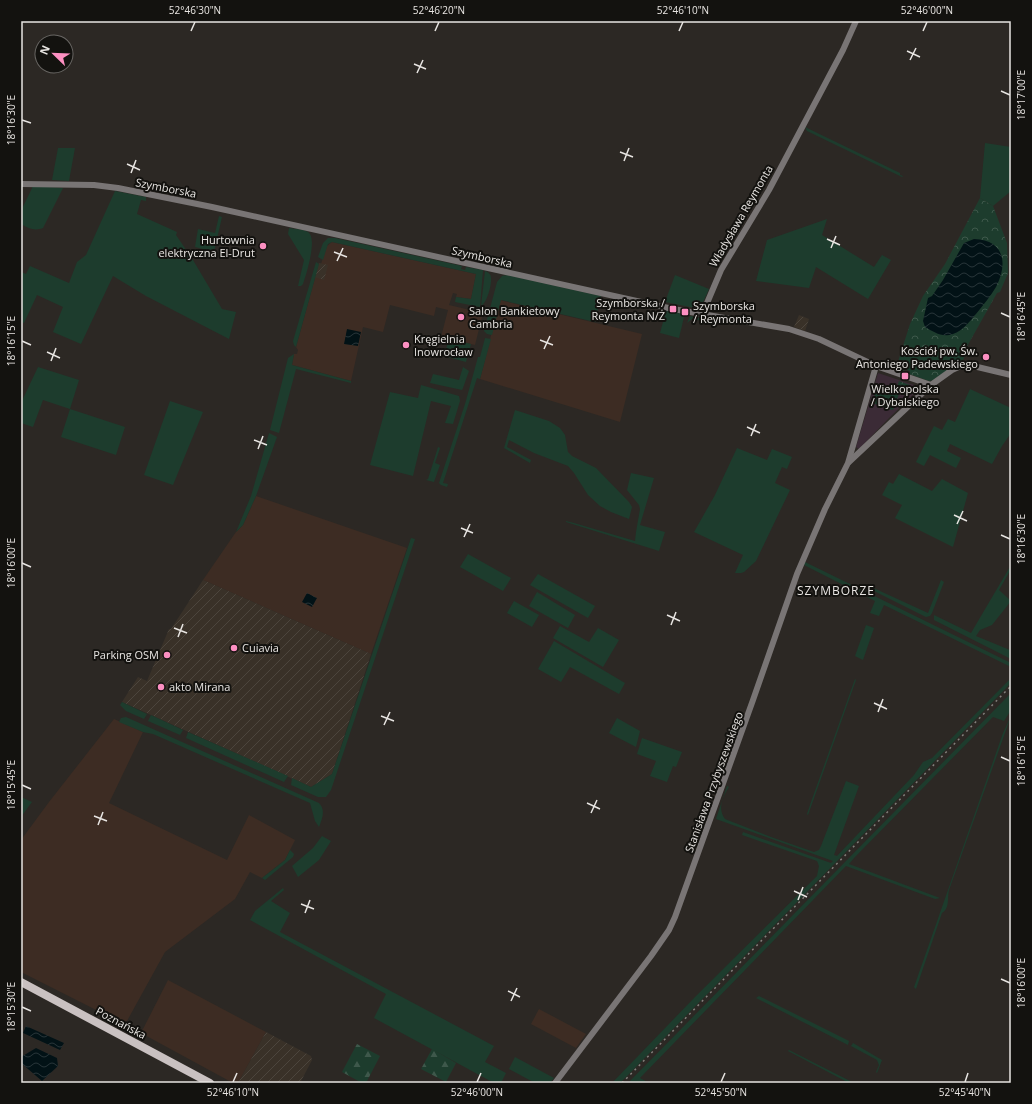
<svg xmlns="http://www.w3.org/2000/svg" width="1032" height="1104" viewBox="0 0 1032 1104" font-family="'Open Sans',sans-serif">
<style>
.commercial{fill:#3d2c23}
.industrial{fill:url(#industrial-furrows)}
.education{fill:#3b2b36}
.green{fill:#1d3c2d}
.forest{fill:url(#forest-firs)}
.park{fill:url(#park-crowns)}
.water{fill:url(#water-waves)}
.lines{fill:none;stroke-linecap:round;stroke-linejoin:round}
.minor{stroke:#797575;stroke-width:6}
.major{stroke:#c9c1c1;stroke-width:8}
.rail{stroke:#83807c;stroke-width:1.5;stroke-dasharray:2 4;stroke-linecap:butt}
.ticks{fill:none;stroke:#e8e5e2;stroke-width:1.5}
.poi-dot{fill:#fc8fc1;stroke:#13120f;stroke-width:1.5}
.labels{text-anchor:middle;stroke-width:4;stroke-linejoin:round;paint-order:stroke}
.street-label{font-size:11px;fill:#e8e5e2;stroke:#13120f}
.poi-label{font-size:11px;fill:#e8e5e2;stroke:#13120f;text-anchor:start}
.neighbourhood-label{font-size:12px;letter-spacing:1px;fill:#e8e5e2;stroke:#13120f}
.neatline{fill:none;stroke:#e8e5e2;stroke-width:1.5}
.ticks-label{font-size:10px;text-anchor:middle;fill:#e8e5e2}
</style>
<defs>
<pattern id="industrial-furrows" width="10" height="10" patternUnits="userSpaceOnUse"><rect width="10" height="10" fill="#393128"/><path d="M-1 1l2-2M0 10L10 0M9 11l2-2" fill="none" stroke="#4c453d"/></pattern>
<pattern id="forest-firs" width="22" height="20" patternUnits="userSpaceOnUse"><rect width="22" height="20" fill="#1d3c2d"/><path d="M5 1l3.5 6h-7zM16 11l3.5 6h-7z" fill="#3e584b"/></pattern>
<pattern id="park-crowns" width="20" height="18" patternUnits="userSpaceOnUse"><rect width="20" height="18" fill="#1d3c2d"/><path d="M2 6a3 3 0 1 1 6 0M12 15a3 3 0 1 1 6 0" fill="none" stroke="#3e584b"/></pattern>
<pattern id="water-waves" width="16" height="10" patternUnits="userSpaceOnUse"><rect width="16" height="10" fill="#021216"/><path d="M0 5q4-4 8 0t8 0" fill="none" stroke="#273438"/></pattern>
</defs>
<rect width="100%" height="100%" fill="#2c2824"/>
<g class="commercial">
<path d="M332,242l144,32 -5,25 -15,-2 1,-3 -4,-1 -4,12 34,8 -8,32 -34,-8 7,-27 -12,-3 -2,9 -44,-11 -7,27 -20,-5 -12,54 -59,-16 2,-11h3l1,-4 -2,-3 23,-84 2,1 6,-18z"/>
<path d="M500,300l142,34 -22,88 -140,-43z"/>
<path d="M256,496l151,52 -36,106 -168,-74 33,-48 7,-7z"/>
<path d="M114,719l29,13 -34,71 118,57 22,-45 46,25 -10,20 -23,18 -12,-6 -15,27 -70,53 -38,69 -5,2 -101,-51v-132l28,-38z"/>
<path d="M168,980l98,52 -28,51h-5l-92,-50z"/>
<path d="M539,1009l47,25 -10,14 -45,-24z"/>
</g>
<g class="industrial">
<path d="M319,263l9,2 -4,15 -9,-3z"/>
<path d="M799,315l10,4 -4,12 -11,-4z"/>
<path d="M203,580l168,74 -39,120 -21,13 -189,-85 16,-25 9,4 22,-52h2z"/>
<path d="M266,1032l45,24 1,4 -12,23h-62z"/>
</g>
<path class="education" d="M878,373l42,14v1l-30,29 -31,32 -3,-2z"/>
<g class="green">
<path d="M805,127l95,46v2l3,1 -1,1 -95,-46z"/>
<path d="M985,143l26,4v44l-18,15 -13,-8z"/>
<path d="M58,148h17l-6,33 -17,-1z"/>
<path d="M33,186l30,2 -20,40c-8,3 -14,1 -22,-4v-13z"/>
<path d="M115,191l31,6v4l-5,-1 -4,14 40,18 -1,3 17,25 29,49 14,3 -7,27 -83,-43 -33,-20 -32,68 -28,-12 10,-25 -26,-12 -13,28 -3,-1v-50l5,2 4,-8 39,17 8,-21 9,-7z"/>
<path d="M219,216l3,1 -8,35 -19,-5 3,-18 17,4z"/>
<path d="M827,219l-5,16 52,32 8,-12 9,5 -23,39 -52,-32 -7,21 -53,-7 11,-41z"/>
<path d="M289,228c6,1 14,1 19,4 10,6 -2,43 -5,52l-2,2h-3l6,-26 -16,-26z"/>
<path d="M328,238h7l127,28 -1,3 4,1 1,-3 17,3 -3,37 -25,-5 1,-5 15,2 5,-25 -144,-32 -4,2 -5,16 -5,-3 5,-14z"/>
<path d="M316,262l3,2 -23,83 -2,-2 -1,-4z"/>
<path d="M485,271c3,1 6,3 6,7 1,6 -4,25 -10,28z"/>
<path d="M507,275l94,21 -6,26 -94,-22 -9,35 -5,-1 -3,-3 13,-49 5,-6z"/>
<path d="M675,275l34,14 -9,20 -35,-7z"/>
<path d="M666,311l17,3 1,3 -5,21 -19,-5z"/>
<path d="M690,316l35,6v3l-33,-6 -5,4z"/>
<path d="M485,338l6,1 -11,40 -3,-1 -34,105 5,1 -1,3 -6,-2 -2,-2 26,-79 13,-47h2z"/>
<path d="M449,339l22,5 -5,18 -22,-6z"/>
<path d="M294,354l-2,11 59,16v2l-55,-14 -17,64 -9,-3 18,-72z"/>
<path d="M38,367l41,13 -9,29 55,18 -9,28 -55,-18 9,-28 -27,-9 -10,27 -12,-4v-20z"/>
<path d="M463,367l6,4 -6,17 -1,2 -32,-7 3,-9 26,6z"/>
<path d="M421,385l38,11 1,5 -7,23 -8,-1 6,-17 -20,-5 -18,75 -43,-11 20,-73 28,6z"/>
<path d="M877,388l22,6 -6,16 -21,-7z"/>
<path d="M970,389l41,19v25l-9,13 -10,18 -42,-20 -3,7 14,7 -5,10 -26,-13 -6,11 -8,-4 18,-36 8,4 6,-11 7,3z"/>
<path d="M170,401l33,11 -30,73 -29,-10z"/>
<path d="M515,410l34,11 11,7 5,7 3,17 4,4 24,12 33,34 3,5 -3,12 -18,-7 -11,-6 -12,-11 -14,-22 -6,-7 -34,-13 -25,-13 -2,7 24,13 -1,3 -26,-15z"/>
<path d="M269,433l8,4 -21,59 -13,29 -7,7 15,-36z"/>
<path d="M438,447l2,1 -5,15 5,2 -6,17 -8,-2 2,-1z"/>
<path d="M737,448l30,12 5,-11 20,8 -5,12 -5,-2 -7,16 15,7 -34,71 -12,11 -3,1h-6l8,-18 -49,-23 21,-37z"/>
<path d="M631,473l23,5 -14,47 25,7 -6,19 -93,-29v-1l8,2 61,18 1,-9 4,-23 -1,-4 -12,-15z"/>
<path d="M899,474l33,17 10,-12 26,14 -15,54 -58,-29 7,-13 -20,-10 7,-13 4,2z"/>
<path d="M411,538l4,1 -84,251 -5,7h-8l-27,-12 1,-7 19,9 21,-13z"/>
<path d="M468,554l43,24 -8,13 -43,-24z"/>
<path d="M805,562l206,101v4l-127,-62 -5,11 -9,-3 5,-12 -71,-36z"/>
<path d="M1011,565v4l-12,21 12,11 -19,24 -12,5 -4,6 34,14 1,9 -77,-39v-5l37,18z"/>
<path d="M538,574l57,32 -7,12 -58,-33z"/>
<path d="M941,580l3,2 -12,31 -2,3 -4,1 -60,-30 1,-2 61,28z"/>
<path d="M537,592l38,23 -7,13 -39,-22z"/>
<path d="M514,601l25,14 -7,12 -25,-14z"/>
<path d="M866,625l8,3 -11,32 -8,-4z"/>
<path d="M560,626l29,16 9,-14 21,12 -16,27 -50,-29z"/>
<path d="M554,641l71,42 -6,11 -49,-27 -9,15 -23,-13z"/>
<path d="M1011,678v5l-378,387 -13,13h-8l84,-87 121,-120 2,-10 -2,-5 -75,-26 1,-3 88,31 2,-2 -117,-42 11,-33 2,1c-6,9 -12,22 -4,32l46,18 43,15 5,-2 2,-4 25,-65 13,5 -25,69 3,1 77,-81 9,-13 9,-4z"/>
<path d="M855,679l1,1 -48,135 -1,-1 4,-12z"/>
<path d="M1011,693v17l-7,11 -11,-4 -138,140 -6,7 91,34 -5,1 -89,-33 -206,212 9,5h-21z"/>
<path d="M122,702l25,12 -3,5 -18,-8 -6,-6z"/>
<path d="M151,715l32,15 -3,5 -32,-14z"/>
<path d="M1011,716l-62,174c-2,8 1,18 -7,23l-26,76 -2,-2 89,-254z"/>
<path d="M126,717l193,86c7,7 3,16 0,24l-4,-6 -5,-18 -157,-69 -10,-2 -24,-10 2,-4z"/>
<path d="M617,718l23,13 -4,16 -27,-14z"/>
<path d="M188,732l100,44 -4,6 -98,-44z"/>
<path d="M642,738l40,14 -6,15 -3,-1 -6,16 -17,-6 6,-15 -19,-7z"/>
<path d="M21,797l11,5 -11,15z"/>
<path d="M322,836l9,5 -12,19 -21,17 -6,-11 21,-18z"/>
<path d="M290,850l4,4 -1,3 -28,23 -3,-2 23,-18z"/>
<path d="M283,888l1,2 -13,11 19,12 -10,19 214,114 -9,16 21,11 -5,10h-7l-120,-65 12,-24 -136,-74 5,-9z"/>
<path d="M759,996l90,45 -1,4 -92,-47z"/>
<path d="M853,1043l29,17 -5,13 -1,-1 3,-7 -2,-5 -26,-14z"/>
<path d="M789,1050l65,33h-5l-61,-32z"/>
<path d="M515,1057l39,21 -4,5h-15l-26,-14z"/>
</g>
<g class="forest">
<path d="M357,1044l23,12 -14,27h-4l-20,-11z"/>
<path d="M432,1049l24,14 -10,19 -25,-13z"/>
</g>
<g class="park">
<path d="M980,198l13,8 14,37 1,30 -8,19 -3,1 -32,57 2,2 -4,8 -29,20 -5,1 -20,-7 1,-3 -5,-2 -1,2 -8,-3 14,-44 13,-28 22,-32z"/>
<path d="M899,381l11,4 -3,11 -12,-4z"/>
</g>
<g class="water">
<path d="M974,239c31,1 34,25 22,48 -6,10 -13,18 -20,27 -6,7 -13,17 -23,20 -11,4 -19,-2 -28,-7l-2,-6 5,-23 4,-2 11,-16 21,-37z"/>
<path d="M347,329l14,3 -3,14 -14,-2z"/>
<path d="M307,593l10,5 -5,9 -10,-5z"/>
<path d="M26,1026l38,17 -4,7 -37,-17z"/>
<path d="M36,1048l21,10 1,8 -16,15 -21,-18v-6z"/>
</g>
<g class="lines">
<g class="minor">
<path d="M21,184l73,1 24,3 94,19 461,102 116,20 30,10 57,27 55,19"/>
<path d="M702,315l19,-45 48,-80 74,-140 13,-29"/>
<path d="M849,462l82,-77 21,-15 11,-5h6l42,10"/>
<path d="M555,1083l96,-127 18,-26 6,-13 78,-217 44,-126 28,-65 23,-46 28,-97"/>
</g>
<path class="major" d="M21,982l189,101"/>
<path class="rail" d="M622,1083l389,-397"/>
</g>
<path class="ticks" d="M191,31l4,-9M435,31l4,-9M679,31l4,-9M923,31l4,-9M907,51l13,6M910,60l6,-12M414,64l12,5M417,73l6,-13M1001,91l9,4M22,120l9,3M620,152l13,5M624,161l5,-13M127,164l13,6M131,173l5,-13M827,239l13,6M831,248l5,-12M334,252l13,5M337,261l6,-13M1001,313l9,4M540,340l13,5M22,341l9,4M544,349l6,-13M47,352l13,6M51,361l5,-13M747,427l13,6M751,436l5,-12M254,440l13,5M258,449l5,-13M954,515l13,6M957,524l6,-13M461,528l12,5M1001,535l9,4M464,537l6,-13M22,563l9,4M667,615l13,6M671,625l5,-13M174,628l13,5M178,637l5,-13M874,703l13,6M878,712l5,-13M381,716l13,5M384,725l6,-13M1001,757l9,4M22,785l9,4M587,803l13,6M591,813l6,-13M94,816l13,5M98,825l5,-13M794,891l13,6M798,900l5,-13M301,904l13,5M305,913l5,-13M1001,979l9,4M508,991l12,6M511,1001l6,-13M22,1007l9,4M233,1082l4,-9M477,1082l4,-9M721,1082l4,-9M965,1082l3,-9"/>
<g class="poi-dot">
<circle cx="263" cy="246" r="4"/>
<rect x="669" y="305" width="8" height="8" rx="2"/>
<rect x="681" y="308" width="8" height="8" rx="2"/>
<circle cx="461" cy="317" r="4"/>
<circle cx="406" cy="345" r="4"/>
<circle cx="986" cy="357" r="4"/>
<rect x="901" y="372" width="8" height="8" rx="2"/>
<circle cx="234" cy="648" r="4"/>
<circle cx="167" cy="655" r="4"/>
<circle cx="161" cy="687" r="4"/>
</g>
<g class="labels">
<g class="street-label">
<text transform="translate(166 188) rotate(11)" y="4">Szymborska</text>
<text transform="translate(741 216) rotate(-60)" y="4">Władysława Reymonta</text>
<text transform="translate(482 257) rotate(13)" y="4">Szymborska</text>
<text transform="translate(714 782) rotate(-70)" y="4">Stanisława Przybyszewskiego</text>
<text transform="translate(121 1023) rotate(28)" y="4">Poznańska</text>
</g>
<g class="poi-label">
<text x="255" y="244" text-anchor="end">Hurtownia<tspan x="255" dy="13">elektryczna El-Drut</tspan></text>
<text x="665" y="307" text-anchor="end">Szymborska /<tspan x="665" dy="13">Reymonta N/Ż</tspan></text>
<text x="693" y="310">Szymborska<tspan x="693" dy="13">/ Reymonta</tspan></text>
<text x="469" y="315">Salon Bankietowy<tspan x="469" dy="13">Cambria</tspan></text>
<text x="414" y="343">Kręgielnia<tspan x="414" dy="13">Inowrocław</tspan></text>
<text x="978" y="355" text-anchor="end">Kościół pw. Św.<tspan x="978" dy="13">Antoniego Padewskiego</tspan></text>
<text x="905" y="393" text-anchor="middle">Wielkopolska<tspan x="905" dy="13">/ Dybalskiego</tspan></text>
<text x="242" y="652">Cuiavia</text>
<text x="159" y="659" text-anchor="end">Parking OSM</text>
<text x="169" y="691">akto Mirana</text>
</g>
<g class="neighbourhood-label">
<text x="836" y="595">SZYMBORZE</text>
</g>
</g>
<rect width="1032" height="1104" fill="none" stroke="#13120f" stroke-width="44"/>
<g transform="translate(54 54) rotate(293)"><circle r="19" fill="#13120f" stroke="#686663"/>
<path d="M0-3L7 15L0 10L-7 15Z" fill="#fc8fc1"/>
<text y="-6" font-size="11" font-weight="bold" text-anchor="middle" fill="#e8e5e2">N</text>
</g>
<rect x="22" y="22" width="988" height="1060" class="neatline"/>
<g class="ticks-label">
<text x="195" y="14">52°46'30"N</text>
<text x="439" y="14">52°46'20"N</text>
<text x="683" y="14">52°46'10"N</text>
<text x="927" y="14">52°46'00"N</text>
<text transform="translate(1021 95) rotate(-90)" y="4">18°17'00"E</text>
<text transform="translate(11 120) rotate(-90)" y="4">18°16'30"E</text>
<text transform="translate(1021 317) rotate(-90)" y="4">18°16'45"E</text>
<text transform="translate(11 341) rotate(-90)" y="4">18°16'15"E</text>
<text transform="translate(1021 539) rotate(-90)" y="4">18°16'30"E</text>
<text transform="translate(11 563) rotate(-90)" y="4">18°16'00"E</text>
<text transform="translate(1021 761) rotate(-90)" y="4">18°16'15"E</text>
<text transform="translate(11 785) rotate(-90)" y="4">18°15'45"E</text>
<text transform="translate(1021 983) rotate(-90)" y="4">18°16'00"E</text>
<text transform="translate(11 1007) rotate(-90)" y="4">18°15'30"E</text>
<text x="233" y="1096">52°46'10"N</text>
<text x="477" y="1096">52°46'00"N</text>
<text x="721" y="1096">52°45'50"N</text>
<text x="965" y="1096">52°45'40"N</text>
</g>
</svg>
